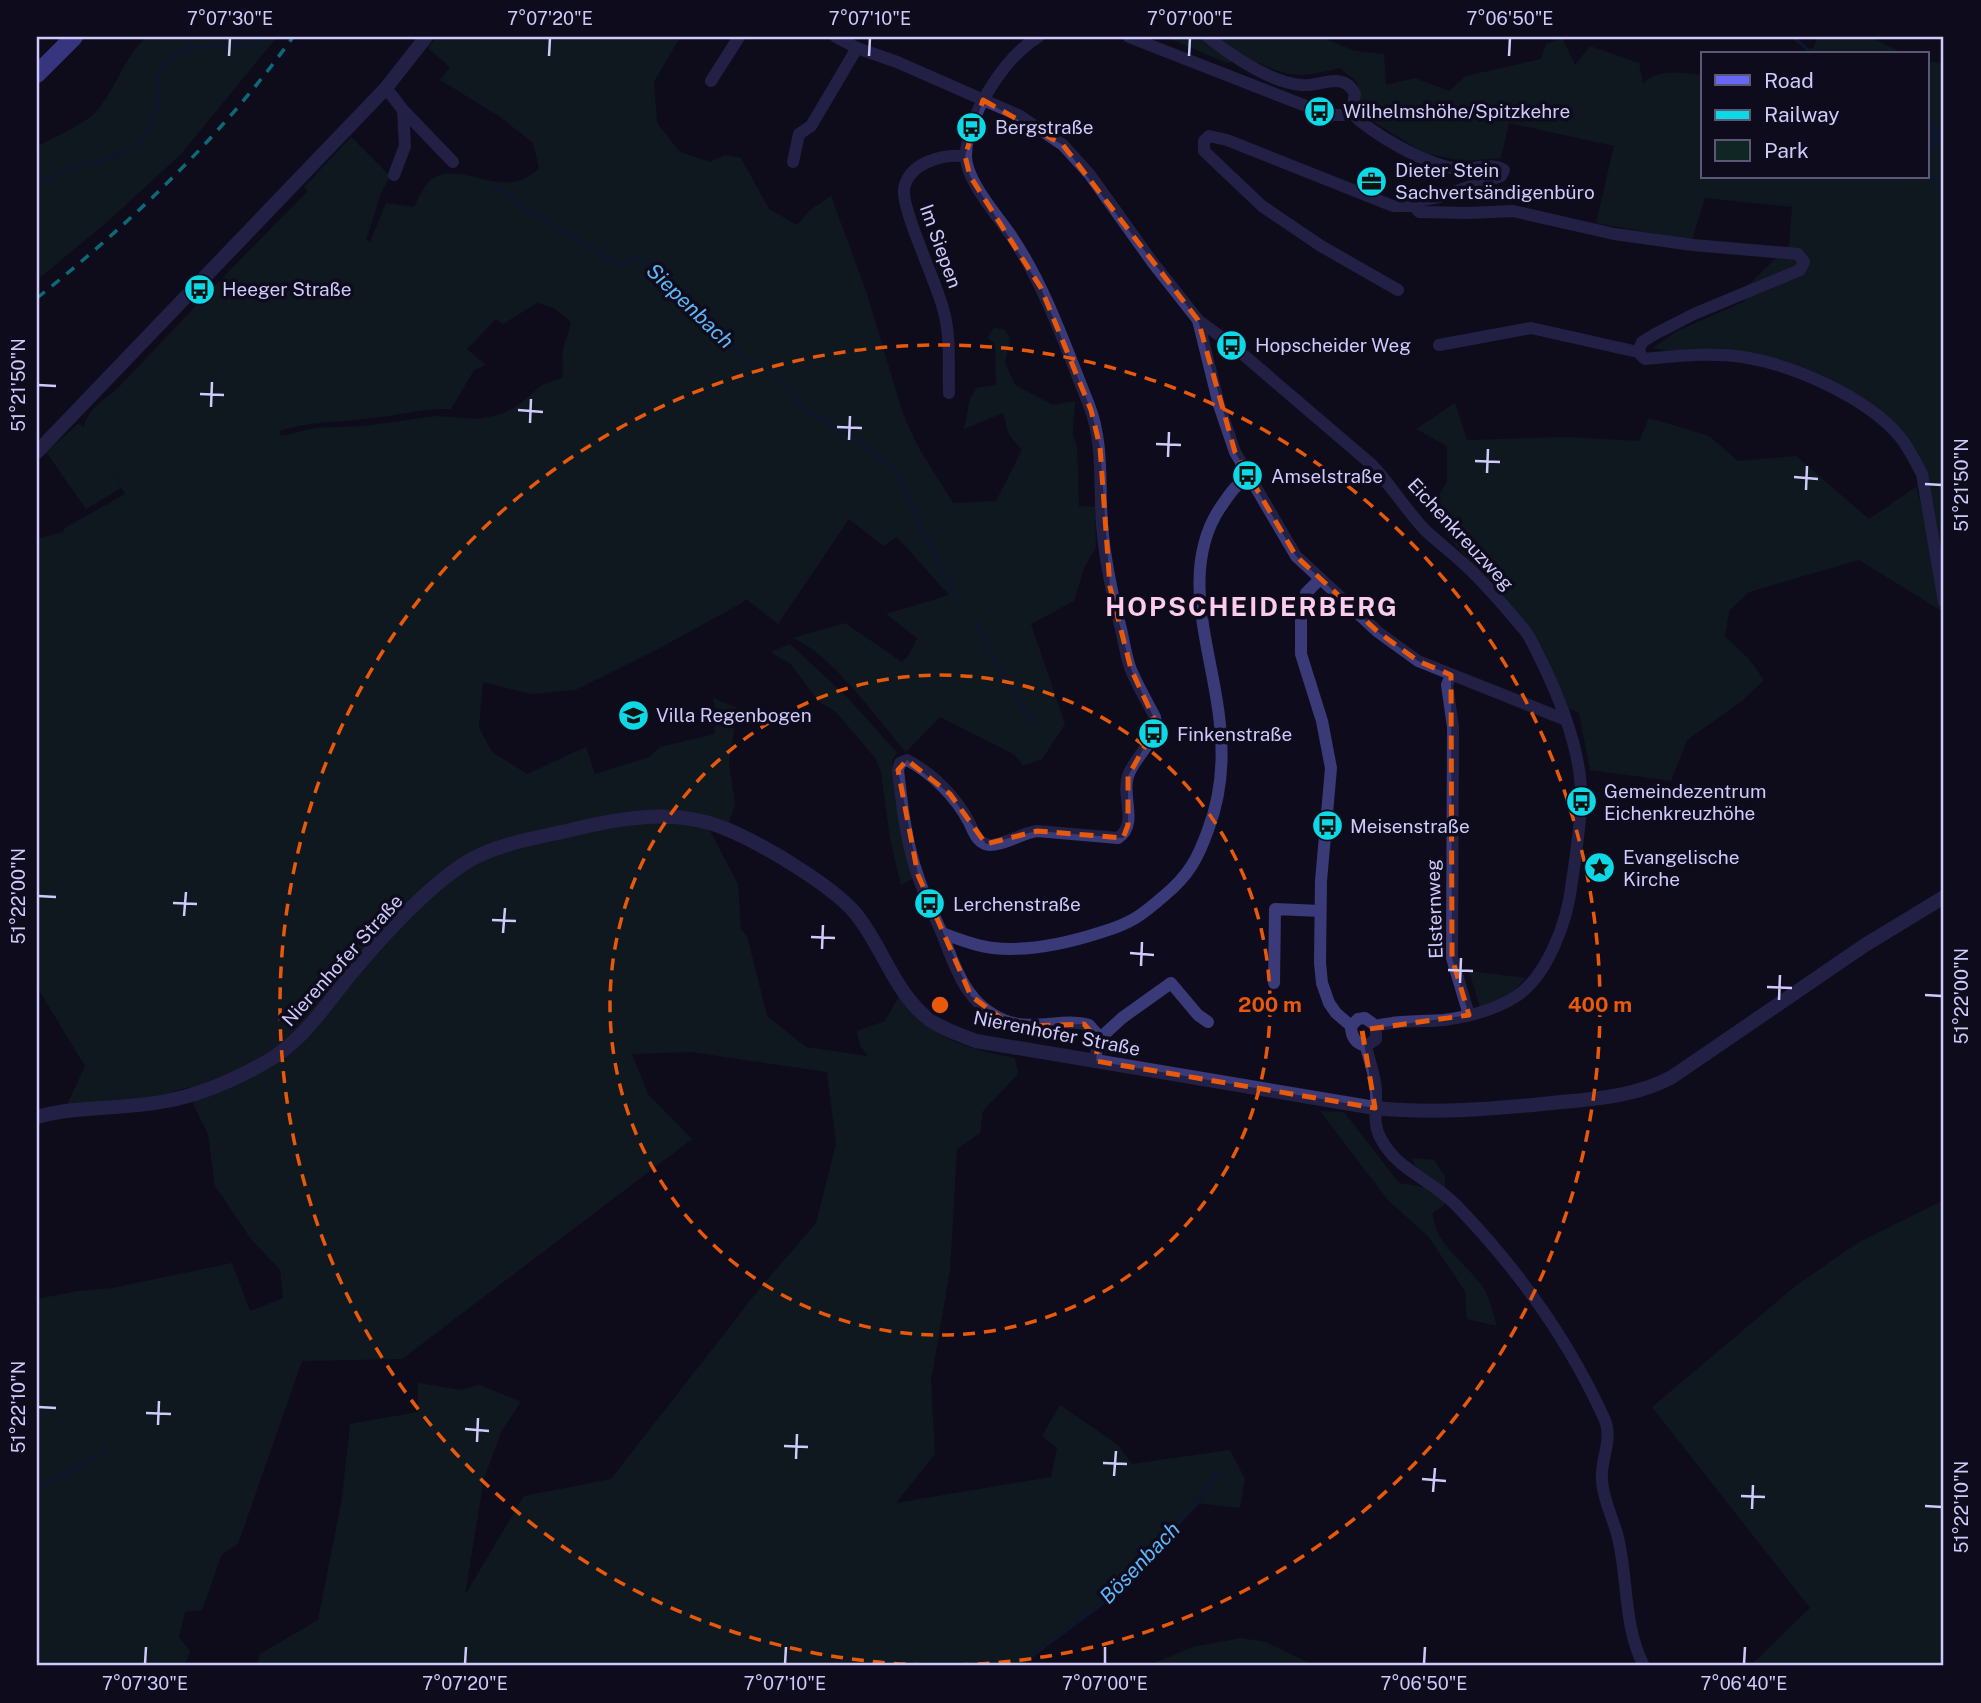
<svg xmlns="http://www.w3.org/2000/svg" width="1981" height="1703" viewBox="0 0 1981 1703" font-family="'Public Sans',sans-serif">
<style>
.green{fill:#102624;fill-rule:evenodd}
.water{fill:#0e223e}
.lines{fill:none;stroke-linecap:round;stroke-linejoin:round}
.stream{stroke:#0e223e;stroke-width:3.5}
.minor{stroke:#3a3a79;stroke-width:12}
.tertiary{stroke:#3a3a79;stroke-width:14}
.secondary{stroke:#6667f7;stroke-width:18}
.rail{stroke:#0cd8e6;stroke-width:3.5;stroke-dasharray:10 9;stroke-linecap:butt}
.marked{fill:none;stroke:#e8590c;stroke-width:5;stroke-dasharray:14 9;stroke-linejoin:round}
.ticks{fill:none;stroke:#cecafc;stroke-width:2.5}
.ring{fill:none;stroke:#e8590c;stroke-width:3.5;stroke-dasharray:12 9}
.labels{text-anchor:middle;stroke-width:7;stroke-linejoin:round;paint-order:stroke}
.poi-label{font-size:19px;fill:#cecafc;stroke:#0e0c1c;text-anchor:start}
.street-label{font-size:19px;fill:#cecafc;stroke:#0e0c1c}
.water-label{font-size:21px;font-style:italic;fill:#5eb5f7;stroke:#0e0c1c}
.district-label{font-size:26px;font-weight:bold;letter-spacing:2px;fill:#fcccec;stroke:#0e0c1c}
.centre{fill:#e8590c;stroke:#0e0c1c;stroke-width:3.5}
.ring-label{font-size:21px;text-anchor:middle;font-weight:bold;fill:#e8590c;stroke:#0e0c1c;stroke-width:7;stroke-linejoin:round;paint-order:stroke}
.neatline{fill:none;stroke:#cecafc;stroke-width:2.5}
.ticks-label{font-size:18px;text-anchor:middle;fill:#cecafc}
</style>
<rect width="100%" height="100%" fill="#0e0c1c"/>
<g class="green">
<path d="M147,37h130l-96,117 -75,69 -69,57v-133c15,-9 45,-22 57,-33 21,-22 31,-60 53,-77z"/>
<path d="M436,37h244l-26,45 3,41 23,29 30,10 15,-7 16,3 28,51 28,16 13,-15 21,-14 36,98 36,120 14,31 36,58 43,-2 26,-51 -13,-15 -6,-22 -39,16 6,-30 6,-11 20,-3 -1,-41 -8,-6 7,-10 10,1 6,9 -5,25 10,22 38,20 22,-4c1,15 -7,30 2,44l2,61 16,1 1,40 -12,21 -10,33 -43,23 34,100 -23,35 -19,7 -8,-11 -75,-38 -34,35c-29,-33 -73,-97 -113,-114l52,-15 57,39 7,-7 8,-17 -31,-24 63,-19 -52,-58 -14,9 -34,-27 -71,105 -32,-25 -4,4 -84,46 -83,41 -44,4 -48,-12 -4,45 12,24 36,23 59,-27 9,27 54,-17 11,-10 54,-13 3,-17 -4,-19 24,10 -8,55 6,42 -7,20 -18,6 28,53 3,45 6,7 20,80 39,31 62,9 -8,-10 -3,-15 28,-10 14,-25c30,42 68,53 116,62l3,16 -35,37 -3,22 -23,16 -7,121 -19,111 4,73 -39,49 155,-26 6,-29 -15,-12 18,-31 58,40 14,19 98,-14 15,29 -5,29 -43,-5 -86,94 -92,69h-762l3,-12 58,-34 24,-122 8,-74 68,-12v-29l42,7 20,-5 41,17 -19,28 -18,48 -19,117 59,-99 87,-17 149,-191 56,-65 20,-79 -9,-72 -136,-20 -59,2 16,40 44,45 -290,220 -100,2 -64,183 -16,10 -20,56 -17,2 -6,25 11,14 -5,15h-148v-367l41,-8 34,-3 120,-25 18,48 33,-13 -3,-28 -29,-31 -36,-53 -7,-52 -14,-28 -5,-19 -46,14 -77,6 19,-41 -48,-79v-448l26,-7 2,-4 60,-34 -20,-34 16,28 -35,21 -40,-57 32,-28 6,3c3,-16 18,-27 31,-36l115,-121 78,-79 -4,-4 47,-50 39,39 -9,17 -15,47 4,2 16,-39 28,4c5,-9 11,-26 22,-30 32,-15 68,26 103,-9l-6,-25 -34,-27 -59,-36 10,-13 -22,-19zM537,303l17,5 17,14c-2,10 -6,18 -8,28 -2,8 1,19 -1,28l-20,7 -25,21 -15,8 -23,5 -43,-3 -71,10 -49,2 -35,8 -2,-5c28,-9 57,-9 86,-12 29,-3 57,-11 86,-10l23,-39 12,-5 -19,-16 29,-30 7,5z"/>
<path d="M1166,37h155l34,14 29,3 2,31 29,-7 34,13 17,-15 75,-17 5,-15 16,-6 13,27 15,-19 49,17 4,20 2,2 -1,-3c18,-14 37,-9 59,-7v102h224v-116l17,3v539l-4,-1 3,10 -84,-52 -110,32 -20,19 -4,26 24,22 15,21 -22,21 -55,39 -16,41 -81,-11 -11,-57 -14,-6 -11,-33 -81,-109 -45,-52 19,-31v-36l-31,-17 39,-26 12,37 99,-3 73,4 -6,14 16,-37 60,18 29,25 58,-5 73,63 47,-32 8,28 12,18 -33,-99 -118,-72 -102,-8 -30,-6 24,-17 68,-30v-12l44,-44 3,-38 -87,-9 -13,42 -96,-17 18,-77 -105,-23 -8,35 -38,3 -39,-8 -53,-33 -13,-18 -1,-20 -17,-14c-45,11 -51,9 -93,-10l-20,5z"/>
<path d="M1818,37h52l35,17h-107l15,-6z"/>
<path d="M790,644l59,55 48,54 -5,7 1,11 20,108 -12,6 -11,-47 -9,-66 -5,-13 -40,-47 -18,-11 -27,-37 -21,-12z"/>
<path d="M1469,971l57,7 -17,17 -29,12z"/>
<path d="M1320,1111l24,1 55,71 24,4 -11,-29 22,2 11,17v27l-12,9c0,31 35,51 51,76 6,11 9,25 13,37l-30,-7 -2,-28 -37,-55 -40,-36z"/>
<path d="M1944,1200v466h-194l60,-58 -158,-201 146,-123 61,-42z"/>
<path d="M1241,1638l24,4 51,24h-169l46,-19z"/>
</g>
<path class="water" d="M1929,114l13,21 -5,16 -10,3v-39z"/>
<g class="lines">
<g class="stream">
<path d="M1793,37l20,17"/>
<path d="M1927,167l17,32"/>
<path d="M37,185l39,-19 31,-6 28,-14 16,-17 7,-24 1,-33 10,-13 16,-11 73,-5 5,-6"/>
<path d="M495,186l26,20 100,60 13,-10 25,14 32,33 6,14 23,14 25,30 26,9 38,43 37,19 48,36 62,131"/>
<path d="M977,623l2,9 7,5 4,16 46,75"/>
<path d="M37,1488l39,-20 31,-18"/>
<path d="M1018,1666l93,-69 86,-94 20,-30"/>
</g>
<g class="minor">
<path d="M836,37l21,11 40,14 123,54 43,29 27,30 63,88 45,57 21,85 16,47 61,104 82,76 40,29 148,59"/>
<path d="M1038,37c-33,20 -71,78 -72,118 -1,25 32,61 46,82 34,51 54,111 77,168 15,38 10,80 13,120 3,36 10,69 19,104 3,13 5,28 10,41 7,16 16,32 24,47 4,24 -20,38 -27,59 -7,20 11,48 -10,62l-81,-7c-16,2 -31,14 -47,14 -13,-1 -16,-13 -21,-23 -13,-25 -37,-49 -62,-62l-7,3 -2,7c4,35 8,73 20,106 6,19 15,37 23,55 14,35 24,73 63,89 29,12 58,-3 85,5l8,9 -1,27"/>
<path d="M1129,37l200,78h15l9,-10 2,-11c-12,-24 -34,-7 -54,-9 -31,-3 -70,-30 -93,-48"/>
<path d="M711,81l28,-44"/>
<path d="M386,88l17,22 50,52"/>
<path d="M1349,111c23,23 79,56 112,58 14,0 31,-7 43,1l-3,6 -62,21 -22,4 -3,5 5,6 49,1 45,-2 101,23 79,11 105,9 6,8 -4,8 -106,44 -39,20 -13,8 -4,10 7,7c33,-3 65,-7 98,-2 50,8 124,40 157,80 9,11 15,24 22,37l22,128"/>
<path d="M793,162l6,-28 12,-8 46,-78"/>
<path d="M394,175l11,-29 -2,-36"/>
<path d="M1398,290l-77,-44 -59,-40 -58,-55v-10l5,-5 18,4 166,66h21"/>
<path d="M1198,320l34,25 139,119c20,21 34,45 54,66 13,12 27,23 40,35 22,20 42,44 61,67 6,8 10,19 15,28 20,41 42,96 40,142 -1,27 -5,53 -9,79 -4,39 -25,100 -62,119 -20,11 -43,17 -66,20 -22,2 -46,0 -68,6"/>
<path d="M1439,345l92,-17 107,24"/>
<path d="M949,393c-1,-26 2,-55 -5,-81 -6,-27 -43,-103 -40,-123 5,-27 39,-35 61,-33"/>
<path d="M1320,579l-14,14 -5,24v37l21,67 9,47 -10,113 -1,82 2,20 7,20 7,10 15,13"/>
<path d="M1451,675l-4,10 6,42 -1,231 17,57"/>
<path d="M942,933c16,6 33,13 51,15 36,4 75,-5 109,-16 30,-9 40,-17 63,-37 24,-20 33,-37 43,-65 13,-34 16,-69 12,-105 -6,-70 -43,-152 0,-217 9,-13 15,-23 28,-32"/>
<path d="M1274,983l1,-74 45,2"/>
<path d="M1351,1026l7,-7 7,-1 11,8v13l-10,7"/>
<path d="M1351,1026c0,10 4,18 15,20"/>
<path d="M1098,1040l24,-22 49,-35 27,32 10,7"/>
<path d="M1366,1046c3,15 10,31 10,46 1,18 -4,31 5,47 16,31 51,41 75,66 60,62 112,134 148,213 10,21 -4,41 -2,62 1,22 13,41 17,62 9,41 5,86 25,124"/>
</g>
<g class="tertiary">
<path d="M37,452l349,-364 40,-51"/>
<path d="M37,1117c42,-12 86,-7 129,-16 34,-6 70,-22 100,-39 39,-22 61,-60 89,-93 29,-35 85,-96 125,-114 30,-14 67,-19 99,-27 47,-11 98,-19 145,0 35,14 108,57 132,86 27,33 38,79 74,106 14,10 31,15 46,21l399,67c60,6 117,1 177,-5 41,-4 83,-6 120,-26l193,-132 79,-48"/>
</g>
<path class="secondary" d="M37,74l37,-37"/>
<path class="rail" d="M37,298c95,-76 185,-162 256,-261"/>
</g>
<path d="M0 0H1981V1703H0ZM983,100l80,45 135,175 37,132 61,104 82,76 40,29 33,14 1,283 17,57 -107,15 13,78 -279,-47 2,-21 -14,-16 -51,2 -31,-7 -31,-23 -53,-121 -20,-105 9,-10 43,34 36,50 51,-13 86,7 5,-13v-49l29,-51 -26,-56 -21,-82 -10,-140 -9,-37 -50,-122 -71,-112 -5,-20z" fill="#0e0c1c" fill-opacity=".55" fill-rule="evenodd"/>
<path class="marked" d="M983,100l80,45 135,175 37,132 61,104 82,76 40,29 33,14 1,283 17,57 -107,15 13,78 -279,-47 2,-21 -14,-16 -51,2 -31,-7 -31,-23 -53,-121 -20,-105 9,-10 43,34 36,50 51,-13 86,7 5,-13v-49l29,-51 -26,-56 -21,-82 -10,-140 -9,-37 -50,-122 -71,-112 -5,-20z"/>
<path class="ticks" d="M229,56l1,-18M549,56l1,-18M869,56l1,-18M1189,56l1,-18M1509,56l1,-18M38,385l18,1M200,394l24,1M211,407l1,-25M518,410l25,2M530,423l1,-24M837,427l25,1M849,440l1,-24M1156,444l25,1M1168,457l1,-25M1475,461l25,1M1487,473l1,-24M1794,477l24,2M1925,484l17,1M1806,490l1,-24M38,896l18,1M173,903l24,1M184,916l2,-24M492,920l24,1M503,933l2,-25M811,937l24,1M822,949l1,-24M1130,953l24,2M1141,966l1,-24M1448,970l25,1M1460,983l1,-25M1767,987l25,1M1925,995l17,1M1779,1000l1,-25M38,1407l18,1M146,1413l25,1M158,1425l1,-24M465,1429l24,2M477,1442l1,-24M784,1446l24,1M796,1459l1,-25M1103,1463l24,1M1114,1476l2,-25M1422,1479l24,2M1433,1492l2,-24M1741,1496l24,1M1925,1506l17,1M1752,1509l1,-24M145,1664l1,-17M465,1664l1,-17M785,1664l1,-17M1105,1664v-17M1424,1664l1,-17M1744,1664l1,-17"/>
<g class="ring">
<circle cx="940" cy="1005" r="330"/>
<circle cx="940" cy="1005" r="660"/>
</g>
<defs>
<symbol id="bus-disc" viewBox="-11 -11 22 22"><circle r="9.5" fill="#0cd8e6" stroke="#0e0c1c"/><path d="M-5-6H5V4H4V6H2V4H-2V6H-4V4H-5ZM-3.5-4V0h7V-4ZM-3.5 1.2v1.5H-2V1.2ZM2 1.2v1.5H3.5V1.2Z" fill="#111"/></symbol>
<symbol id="office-disc" viewBox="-11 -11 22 22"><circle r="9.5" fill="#0cd8e6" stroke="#0e0c1c"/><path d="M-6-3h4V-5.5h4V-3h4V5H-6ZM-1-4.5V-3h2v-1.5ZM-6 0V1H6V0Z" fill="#111"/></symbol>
<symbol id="school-disc" viewBox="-11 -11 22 22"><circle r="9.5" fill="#0cd8e6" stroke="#0e0c1c"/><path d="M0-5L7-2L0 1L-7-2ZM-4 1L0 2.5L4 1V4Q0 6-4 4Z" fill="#111"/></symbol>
<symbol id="sight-disc" viewBox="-11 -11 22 22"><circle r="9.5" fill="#0cd8e6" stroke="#0e0c1c"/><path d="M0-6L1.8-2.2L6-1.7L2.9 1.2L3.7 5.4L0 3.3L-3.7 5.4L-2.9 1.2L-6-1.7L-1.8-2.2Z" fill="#111"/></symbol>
</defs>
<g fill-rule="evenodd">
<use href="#bus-disc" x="1302" y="94" width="35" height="35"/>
<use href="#bus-disc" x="954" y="110" width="35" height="35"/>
<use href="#office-disc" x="1354" y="164" width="35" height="35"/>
<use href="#bus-disc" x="182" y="272" width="35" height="35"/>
<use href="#bus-disc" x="1214" y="328" width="35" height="35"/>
<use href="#bus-disc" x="1230" y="458" width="35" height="35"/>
<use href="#school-disc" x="616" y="698" width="35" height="35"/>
<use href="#bus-disc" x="1136" y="716" width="35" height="35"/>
<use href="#bus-disc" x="1564" y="784" width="35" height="35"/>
<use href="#bus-disc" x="1310" y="808" width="35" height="35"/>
<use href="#sight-disc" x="1582" y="850" width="35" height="35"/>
<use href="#bus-disc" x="912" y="886" width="35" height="35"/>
</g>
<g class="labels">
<g class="poi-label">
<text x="1343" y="118">Wilhelmshöhe/Spitzkehre</text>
<text x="995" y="134">Bergstraße</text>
<text x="1395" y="177">Dieter Stein<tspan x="1395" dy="22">Sachvertsändigenbüro</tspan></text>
<text x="222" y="296">Heeger Straße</text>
<text x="1255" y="352">Hopscheider Weg</text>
<text x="1271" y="483">Amselstraße</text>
<text x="656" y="722">Villa Regenbogen</text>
<text x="1177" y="741">Finkenstraße</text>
<text x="1604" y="798">Gemeindezentrum<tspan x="1604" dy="22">Eichenkreuzhöhe</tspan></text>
<text x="1350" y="833">Meisenstraße</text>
<text x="1623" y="864">Evangelische<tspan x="1623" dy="22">Kirche</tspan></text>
<text x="953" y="911">Lerchenstraße</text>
</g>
<g class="street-label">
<text transform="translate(941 246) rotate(70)" y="7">Im Siepen</text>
<text transform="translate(1461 534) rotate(47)" y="7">Eichenkreuzweg</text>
<text transform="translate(1434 909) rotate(-92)" y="7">Elsternweg</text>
<text transform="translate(342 960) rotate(-48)" y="7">Nierenhofer Straße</text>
<text transform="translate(1057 1033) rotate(11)" y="7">Nierenhofer Straße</text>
</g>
<g class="water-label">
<text transform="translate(690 306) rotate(44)" y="7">Siepenbach</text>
<text transform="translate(1140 1563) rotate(-46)" y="7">Bösenbach</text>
</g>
<g class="district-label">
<text x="1252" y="616">HOPSCHEIDERBERG</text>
</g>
</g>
<circle cx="940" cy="1005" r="10" class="centre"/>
<g class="ring-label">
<text x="1270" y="1012">200 m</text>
<text x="1600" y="1012">400 m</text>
</g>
<rect width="1981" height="1703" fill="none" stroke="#0e0c1c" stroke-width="77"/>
<rect x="1701" y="52" width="228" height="126" fill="#0e0c1c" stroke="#5b5876" stroke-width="2"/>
<rect x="1715" y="75" width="35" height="10" fill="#6667f7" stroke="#5b5876" stroke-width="2"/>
<text x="1764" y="88" font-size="21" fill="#cecafc">Road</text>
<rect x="1715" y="110" width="35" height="10" fill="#0cd8e6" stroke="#5b5876" stroke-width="2"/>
<text x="1764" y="122" font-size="21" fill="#cecafc">Railway</text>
<rect x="1715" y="140" width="35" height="21" fill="#102624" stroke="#5b5876" stroke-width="2"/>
<text x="1764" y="158" font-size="21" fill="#cecafc">Park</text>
<rect x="38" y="38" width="1904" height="1626" class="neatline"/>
<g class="ticks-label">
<text x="230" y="25">7°07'30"E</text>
<text x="550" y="25">7°07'20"E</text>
<text x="870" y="25">7°07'10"E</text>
<text x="1190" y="25">7°07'00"E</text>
<text x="1510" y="25">7°06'50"E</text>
<text transform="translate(19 385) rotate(-90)" y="6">51°21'50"N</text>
<text transform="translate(1962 485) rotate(-90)" y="6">51°21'50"N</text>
<text transform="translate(19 896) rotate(-90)" y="6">51°22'00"N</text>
<text transform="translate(1962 996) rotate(-90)" y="6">51°22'00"N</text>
<text transform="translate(19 1407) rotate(-90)" y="6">51°22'10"N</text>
<text transform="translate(1962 1507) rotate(-90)" y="6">51°22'10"N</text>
<text x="145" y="1690">7°07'30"E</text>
<text x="465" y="1690">7°07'20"E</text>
<text x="785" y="1690">7°07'10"E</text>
<text x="1105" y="1690">7°07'00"E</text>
<text x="1424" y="1690">7°06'50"E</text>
<text x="1744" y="1690">7°06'40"E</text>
</g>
</svg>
